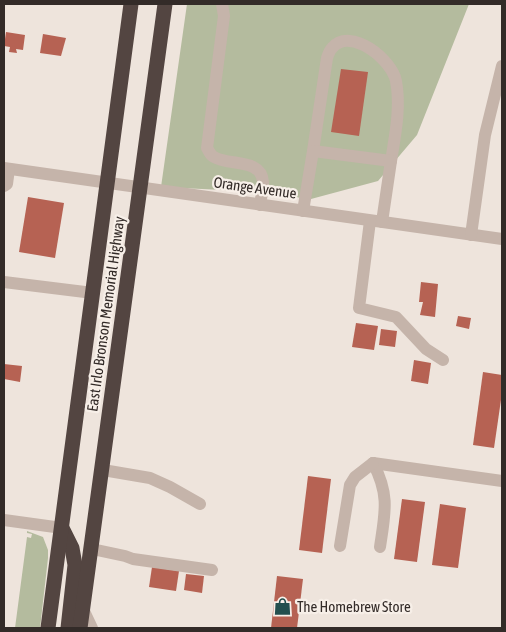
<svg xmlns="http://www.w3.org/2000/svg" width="506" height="632" viewBox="0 0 506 632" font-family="'Asap Condensed',sans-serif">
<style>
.green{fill:#b4bb9e}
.building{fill:#b66253}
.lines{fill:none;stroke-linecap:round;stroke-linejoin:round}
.minor{stroke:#c5b4aa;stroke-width:12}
.highway{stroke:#534541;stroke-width:15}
.labels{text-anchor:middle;stroke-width:4.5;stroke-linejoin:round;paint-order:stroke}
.street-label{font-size:15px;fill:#332b28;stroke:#f7efe8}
.poi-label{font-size:15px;fill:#332b28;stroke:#f7efe8;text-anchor:start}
</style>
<rect width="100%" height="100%" fill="#eee4dc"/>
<g class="green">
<path d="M187,4h282l-52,131 -39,46 -67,18 -68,-8 -82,-4z"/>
<path d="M27,531l16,6 5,13v8l-8,70h-25l12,-91 4,1 1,-4 -5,-1z"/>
</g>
<g class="building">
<path d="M6,32l19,3 -2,15 -7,-1 1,4 -8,-1 1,-5 -6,-1z"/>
<path d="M43,34l23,4 -5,18 -21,-3z"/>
<path d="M341,69l27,3 -9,64 -28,-4z"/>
<path d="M28,197l36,6 -9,55 -36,-6z"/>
<path d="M421,282l17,2 -3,33 -15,-2 3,-13h-4z"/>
<path d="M458,316l13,2 -2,11 -13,-3z"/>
<path d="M356,323l22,3 -4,24 -22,-3z"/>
<path d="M381,329l16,2 -2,16 -16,-2z"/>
<path d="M414,360l17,3 -3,21 -17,-3z"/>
<path d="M4,364l18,2 -2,16 -16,-3z"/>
<path d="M483,372l19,3v18l-8,55 -21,-3z"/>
<path d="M308,476l23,3 -9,74 -23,-3z"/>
<path d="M402,499l23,3 -8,60 -23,-3z"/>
<path d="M440,504l26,4 -8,60 -26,-3z"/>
<path d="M152,567l27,4 -3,20 -27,-4z"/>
<path d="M186,574l18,2 -2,17 -18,-3z"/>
<path d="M277,576l26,3 -6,49h-26z"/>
</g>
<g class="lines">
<g class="minor">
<path d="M222,4l2,12 -17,132c2,3 3,7 7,9 14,9 48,1 49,25 0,7 -2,16 -3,23"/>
<path d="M313,151l14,-93c1,-3 3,-8 5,-10 19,-22 60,12 64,33 5,26 -1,55 -5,80"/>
<path d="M4,168l498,71"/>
<path d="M4,186l3,-2 2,-15"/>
<path d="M303,211l10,-60 78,10 -9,61"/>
<path d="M370,221l-11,87 37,9 30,32 17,11"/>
<path d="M471,235l14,-100 17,-69"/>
<path d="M4,282l89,11"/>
<path d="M373,463l129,18"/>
<path d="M373,463c17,32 12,50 7,84"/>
<path d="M103,470l47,8 20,9 30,17"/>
<path d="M4,520l58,8"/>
<path d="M340,546l10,-61 5,-8 18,-14"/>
<path d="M92,549l33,7 8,3 79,11"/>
<path d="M83,609l9,19"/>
</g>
<g class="highway">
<path d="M62,528l10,20 3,17 -7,63"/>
<path d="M48,628l83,-624"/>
<path d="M80,628l85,-624"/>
</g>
</g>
<defs>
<symbol id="shop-bare" viewBox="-9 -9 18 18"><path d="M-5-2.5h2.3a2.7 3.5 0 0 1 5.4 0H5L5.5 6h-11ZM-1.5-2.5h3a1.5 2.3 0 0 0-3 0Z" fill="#234f4e" stroke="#f7efe8" stroke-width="2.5" paint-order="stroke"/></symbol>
</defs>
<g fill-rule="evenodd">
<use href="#shop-bare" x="270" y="594" width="25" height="25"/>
</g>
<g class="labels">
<g class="street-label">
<text transform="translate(255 188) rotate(8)" y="5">Orange Avenue</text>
<text transform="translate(106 314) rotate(-82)" y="5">East Irlo Bronson Memorial Highway</text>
</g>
<g class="poi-label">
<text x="297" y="612">The Homebrew Store</text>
</g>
</g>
<rect width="506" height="632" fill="none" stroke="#332b28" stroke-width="10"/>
</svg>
